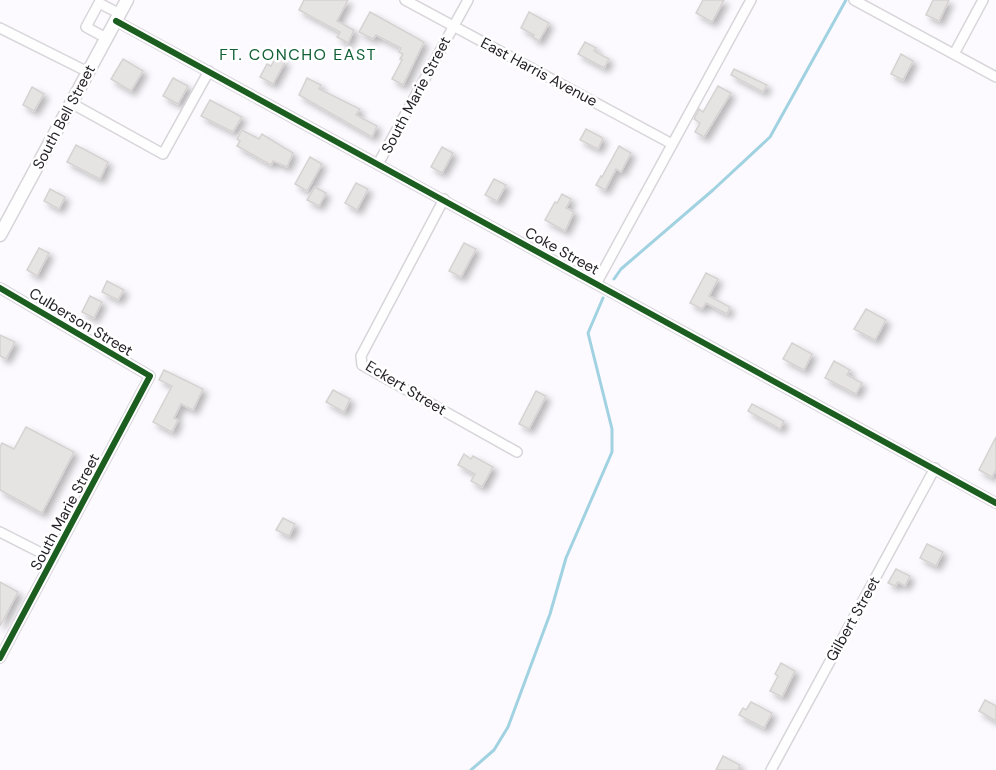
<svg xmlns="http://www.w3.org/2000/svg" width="996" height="770" viewBox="0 0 996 770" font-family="'DM Sans',sans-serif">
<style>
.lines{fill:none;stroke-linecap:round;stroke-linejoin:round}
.stream{stroke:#a1d2e1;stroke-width:3}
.building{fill:#e6e3e3;stroke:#d6d2d2;stroke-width:1.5;filter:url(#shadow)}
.minor-casing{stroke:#d7d5d9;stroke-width:12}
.major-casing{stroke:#d7d5d9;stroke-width:15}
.minor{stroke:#fffeff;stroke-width:9}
.major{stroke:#fffeff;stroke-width:12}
.cycleway-casing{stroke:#fff;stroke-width:10}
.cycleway{stroke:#1b5e20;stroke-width:6}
.labels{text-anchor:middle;stroke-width:5;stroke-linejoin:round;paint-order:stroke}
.street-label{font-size:15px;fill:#252227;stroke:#fff}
.neighbourhood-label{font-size:16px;letter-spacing:1.5px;fill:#126036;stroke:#fff}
</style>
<defs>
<filter id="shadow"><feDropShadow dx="4.5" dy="4.5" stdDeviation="3" flood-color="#0004"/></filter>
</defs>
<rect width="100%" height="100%" fill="#fcfafe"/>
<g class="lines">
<g class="stream">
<path d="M614,279l7,-10 92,-79 57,-53 76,-137"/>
<path d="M471,770l23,-20 14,-23 42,-113 16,-56 46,-106v-23l-24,-96 15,-35"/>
</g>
</g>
<g class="building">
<path d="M304,0h44l-11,21 17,9 -6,13 -11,-6 3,-5 -41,-22z"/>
<path d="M703,0h21l-12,22 -16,-9z"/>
<path d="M933,0h16l-10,21 -13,-6z"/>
<path d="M370,12l54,30 -21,43 -11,-6 10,-19 -2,-1 3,-5 -4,-2 2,-4 -25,-13 -3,4 -14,-7z"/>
<path d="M529,12l20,11 -10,18 -7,-4 2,-2 -13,-7z"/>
<path d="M585,42l11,6 -2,3 15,8 -5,9 -26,-14z"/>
<path d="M901,54l12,7 -10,19 -12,-6z"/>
<path d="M276,57l9,5 -12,22 -13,-7 7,-13 4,2z"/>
<path d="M123,59l20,12 -12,20 -20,-12z"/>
<path d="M734,69l33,16 -4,7 -32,-17z"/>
<path d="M173,78l15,8 -10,18 -15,-8z"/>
<path d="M307,78l14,7 -2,4 41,20 -4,6 21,11 -5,11 -73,-42z"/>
<path d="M718,86l13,7 -27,44 -9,-5 5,-9 -6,-4 5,-10 4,3z"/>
<path d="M32,87l12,7 -10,17 -11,-6z"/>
<path d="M210,100l32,17 -9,15 -32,-16z"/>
<path d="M586,129l17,9 -5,11 -18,-9z"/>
<path d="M242,130l17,9 3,-5 31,19 -6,14 -14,-6 -2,4 -34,-19 3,-5 -3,-2z"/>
<path d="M76,145l32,17 -8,17 -33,-17z"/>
<path d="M619,146l12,7 -10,19 -5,-3 -11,21 -9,-5 5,-9 1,1z"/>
<path d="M442,147l11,6 -11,20 -11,-6z"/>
<path d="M310,157l12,7 -15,27 -12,-7z"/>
<path d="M494,179l12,6 -9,16 -12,-6z"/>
<path d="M356,183l12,6 -11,21 -12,-7z"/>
<path d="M315,187l11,6 -7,13 -12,-6z"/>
<path d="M50,189l15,8 -6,12 -15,-8z"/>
<path d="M562,194l9,5 -5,9 8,4 -9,19 -20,-11 10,-18 2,1z"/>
<path d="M464,243l12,6 -15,28 -12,-6z"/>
<path d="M39,248l10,5 -12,23 -10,-6z"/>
<path d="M706,273l12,6 -9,17 21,11 -3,7 -21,-11 -4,6 -12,-6z"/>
<path d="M107,281l17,9 -6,10 -16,-8z"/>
<path d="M90,296l12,6 -8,16 -12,-6z"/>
<path d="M866,309l20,11 -11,20 -21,-11z"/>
<path d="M0,335l15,7 -9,17 -6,-3z"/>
<path d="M792,343l20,11 -8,16 -21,-11z"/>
<path d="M834,361l16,9 -3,5 15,8 -6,11 -31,-16z"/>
<path d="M164,370l39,19 -10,21 -12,-6 -7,14 4,2 -6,12 -19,-10 19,-36 -13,-6z"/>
<path d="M333,390l17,9 -6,13 -18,-10z"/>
<path d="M536,391l10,5 -17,33 -10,-5z"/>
<path d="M752,404l32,17 -4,8 -32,-18z"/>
<path d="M26,427l48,25 -32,61 -42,-23v-43l2,-4 12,6z"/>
<path d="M996,437v33l-4,7 -13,-7z"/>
<path d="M464,454l7,5 2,-3 20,11 -11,20 -11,-6 4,-7 -17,-9z"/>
<path d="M283,518l12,6 -6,12 -13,-6z"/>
<path d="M927,544l16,8 -7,14 -16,-8z"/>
<path d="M896,569l14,7 -5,10 -7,-4 -3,4 -7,-3z"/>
<path d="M0,582l18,10 -18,34z"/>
<path d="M781,663l14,8 -13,26 -12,-6 8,-15 -3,-2z"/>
<path d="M985,700l11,6v15l-17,-10z"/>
<path d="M751,702l21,11 -8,15 -25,-13 4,-7 3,2z"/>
<path d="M723,756l17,9 -2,5h-22z"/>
</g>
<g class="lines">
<defs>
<g id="minor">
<path d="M405,0l267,144"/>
<path d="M854,0l142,77"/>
<path d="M116,21l880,482"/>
<path d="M0,28l88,44"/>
<path d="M106,38l-20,-11 13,-24 21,11"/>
<path d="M954,54l29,-54"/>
<path d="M71,103l92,51 46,-83"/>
<path d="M378,164l90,-164"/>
<path d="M444,199l-83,157 1,9 155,87"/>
<path d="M596,284l155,-284"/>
<path d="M0,288l150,88 -150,282"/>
<path d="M0,532l53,27"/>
<path d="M771,770l164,-302"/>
</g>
<path id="major" d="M0,235l127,-235"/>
</defs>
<use href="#minor" class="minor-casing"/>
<use href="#major" class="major-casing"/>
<use href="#minor" class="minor"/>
<use href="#major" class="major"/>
<defs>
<g id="cycleway">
<path d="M116,21l880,482"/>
<path d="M0,288l150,88 -150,282"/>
</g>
</defs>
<use href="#cycleway" class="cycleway-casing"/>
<use href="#cycleway" class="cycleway"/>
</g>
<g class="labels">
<g class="street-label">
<text transform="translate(539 72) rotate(28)" y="5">East Harris Avenue</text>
<text transform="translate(416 95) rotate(-62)" y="5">South Marie Street</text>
<text transform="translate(64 117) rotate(-62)" y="5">South Bell Street</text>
<text transform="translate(562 251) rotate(29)" y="5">Coke Street</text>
<text transform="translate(81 322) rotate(31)" y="5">Culberson Street</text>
<text transform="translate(406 388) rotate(31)" y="5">Eckert Street</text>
<text transform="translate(65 512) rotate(-62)" y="5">South Marie Street</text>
<text transform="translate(853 619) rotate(-61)" y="5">Gilbert Street</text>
</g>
<g class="neighbourhood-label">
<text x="298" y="60">FT. CONCHO EAST</text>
</g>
</g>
</svg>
